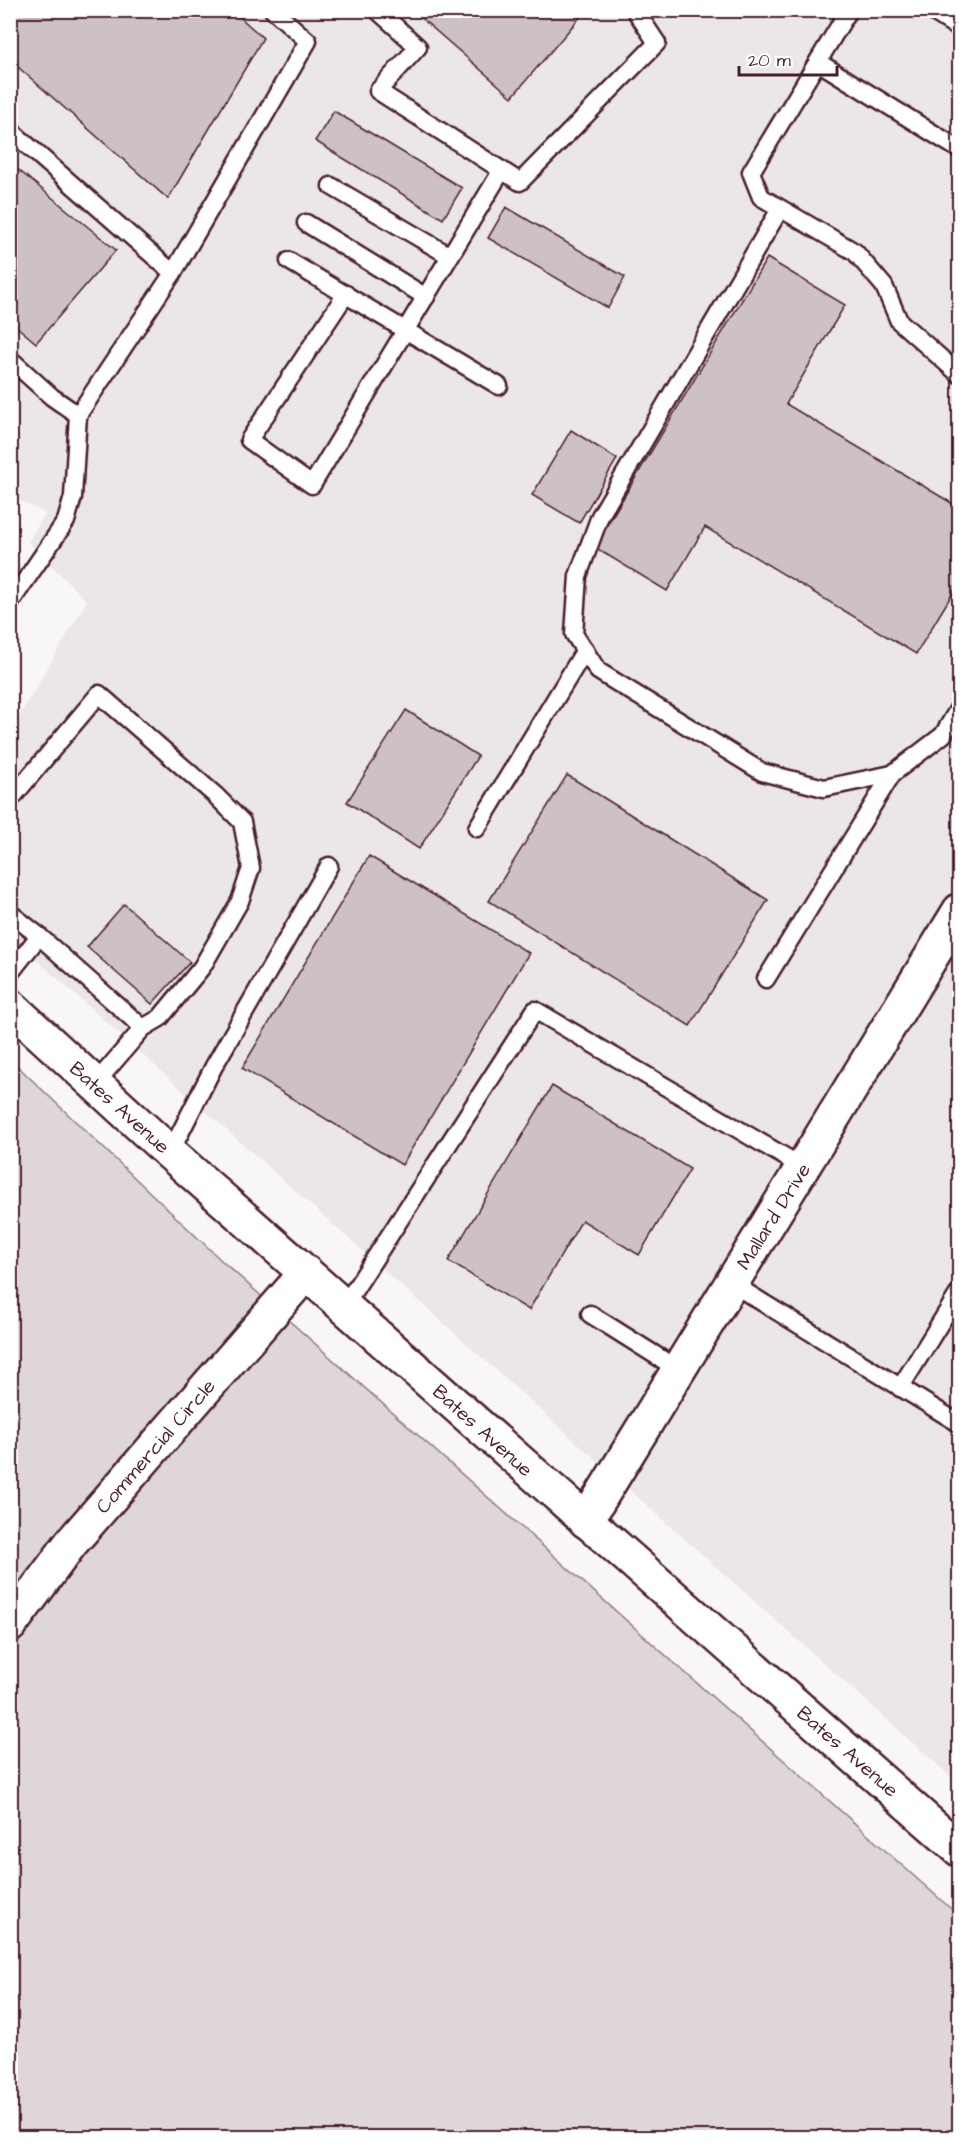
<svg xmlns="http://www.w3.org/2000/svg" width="970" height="2148" viewBox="0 0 970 2148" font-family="'Architects Daughter',sans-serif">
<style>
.built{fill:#ebe6e8}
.green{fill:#ded6d9;stroke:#947a82;stroke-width:1.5}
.building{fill:#cdc1c4;stroke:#4a1f2b;stroke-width:1.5}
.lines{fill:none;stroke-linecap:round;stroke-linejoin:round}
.service-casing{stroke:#4a1f2b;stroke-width:21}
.minor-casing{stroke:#4a1f2b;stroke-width:38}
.tertiary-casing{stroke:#4a1f2b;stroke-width:38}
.service{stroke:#fff;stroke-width:16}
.minor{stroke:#fff;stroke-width:33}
.tertiary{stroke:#fff;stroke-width:33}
.labels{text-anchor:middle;stroke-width:5;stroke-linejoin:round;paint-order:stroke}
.street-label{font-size:20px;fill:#4a1f2b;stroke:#fff}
</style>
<rect width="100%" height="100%" fill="#f8f6f7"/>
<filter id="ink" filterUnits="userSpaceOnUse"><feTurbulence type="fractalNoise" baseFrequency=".0167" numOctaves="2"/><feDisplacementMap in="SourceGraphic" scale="12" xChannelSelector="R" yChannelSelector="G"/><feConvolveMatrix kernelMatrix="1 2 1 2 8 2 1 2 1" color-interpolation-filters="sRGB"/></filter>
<g filter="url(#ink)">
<path class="built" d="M11,11h948v1773l-948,-847v-207l76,-129 -59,-59 18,-29 -24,-11 -11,-10z"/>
<path class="green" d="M10,1059l212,202 737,655v221h-948z"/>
<g class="building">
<path d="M10,10h222l31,28 -95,161 -158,-139z"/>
<path d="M412,10h163l6,6 -69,81z"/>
<path d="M334,111l128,77 -19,31 -128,-78z"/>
<path d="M10,163l106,87 -80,93 -26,-22z"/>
<path d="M506,207l119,70 -17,31 -120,-70z"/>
<path d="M767,258l78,47 -59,99 174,104v73l-44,73 -211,-127 -38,64 -73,-44z"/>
<path d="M571,430l46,29 -38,64 -47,-28z"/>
<path d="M406,710l72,46 -59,93 -72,-47z"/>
<path d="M567,775l201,125 -78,126 -201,-125z"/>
<path d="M369,856l160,97 -127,212 -160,-97z"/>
<path d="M124,904l66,58 -38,42 -65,-57z"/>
<path d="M552,1086l138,83 -51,86 -57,-35 -53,90 -81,-49z"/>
</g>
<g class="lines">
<defs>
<g id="service">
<path d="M377,10l41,37 -40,44 142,91 137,-139 -22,-33"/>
<path d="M849,10l-98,162 10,25 94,55 29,34 15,35 61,54"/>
<path d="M930,10l30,19"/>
<path d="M818,62l142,88"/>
<path d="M10,130l163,143"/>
<path d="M331,186l119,70"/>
<path d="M780,209l-180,307 -22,60 -4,58 24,37 164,101 62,16 68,-14 51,-39 17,-29"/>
<path d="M306,223l120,74"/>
<path d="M289,261l210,125"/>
<path d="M346,294l-97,146 63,45 190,-315"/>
<path d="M10,359l42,38 26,18"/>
<path d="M10,603l56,-82 7,-24 5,-82 95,-142 135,-232 -35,-31"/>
<path d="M10,800l89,-106 116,101 27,27 9,46 -11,33 -38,66 -42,51 -17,10"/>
<path d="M477,828l108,-178"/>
<path d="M10,913l29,23"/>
<path d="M10,973l29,-37 104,92 -49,57"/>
<path d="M766,979l126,-205"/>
<path d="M170,1153l44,-87 115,-200"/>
<path d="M731,1283l229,141"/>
<path d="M344,1306l191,-296 269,158"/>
<path d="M590,1314l89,56"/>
<path d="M900,1388l60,-97"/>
</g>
<g id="minor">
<path d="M586,1521l374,-611"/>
<path d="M10,1625l61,-82 235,-270"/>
</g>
<path id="tertiary" d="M10,1006l160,147 790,697"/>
</defs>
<use href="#service" class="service-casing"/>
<use href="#minor" class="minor-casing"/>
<use href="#tertiary" class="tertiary-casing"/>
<use href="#service" class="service"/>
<use href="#minor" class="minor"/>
<use href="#tertiary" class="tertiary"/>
</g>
</g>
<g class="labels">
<g class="street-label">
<text transform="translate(120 1107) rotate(42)" y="7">Bates Avenue</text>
<text transform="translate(773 1216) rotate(-58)" y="7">Mallard Drive</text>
<text transform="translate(483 1430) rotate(42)" y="7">Bates Avenue</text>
<text transform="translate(155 1446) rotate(-49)" y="7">Commercial Circle</text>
<text transform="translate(848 1751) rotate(41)" y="7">Bates Avenue</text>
</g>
</g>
<rect width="970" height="2148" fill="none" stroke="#fff" stroke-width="36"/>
<rect x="18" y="18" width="934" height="2112" fill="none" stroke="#4a1f2b" stroke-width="2" filter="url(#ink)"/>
<path d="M739 66v9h98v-9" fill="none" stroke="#4a1f2b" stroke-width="3"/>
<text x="748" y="66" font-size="18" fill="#4a1f2b" stroke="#ffffff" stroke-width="4.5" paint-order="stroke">20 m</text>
</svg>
